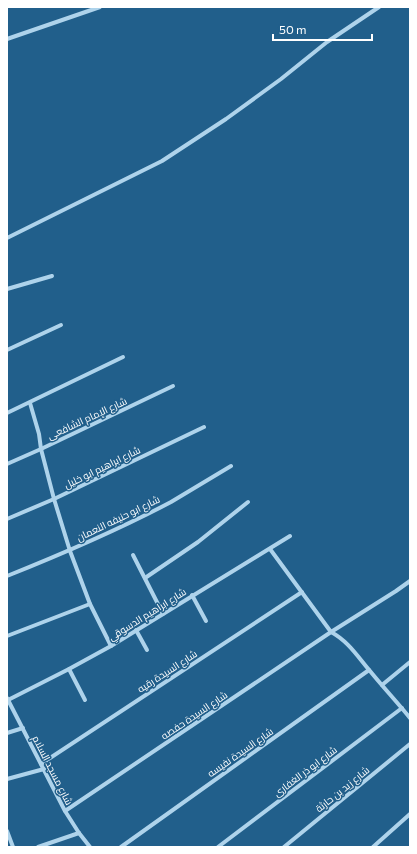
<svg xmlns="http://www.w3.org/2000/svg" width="417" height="854" viewBox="0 0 417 854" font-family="Commissioner,Cairo,sans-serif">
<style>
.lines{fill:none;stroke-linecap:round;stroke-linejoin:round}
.street{stroke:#aed3eb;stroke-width:4}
.labels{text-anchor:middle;stroke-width:3;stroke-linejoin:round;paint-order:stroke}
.street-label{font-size:10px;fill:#fff;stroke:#215f8b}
</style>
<rect width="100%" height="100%" fill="#215f8b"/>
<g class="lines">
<g class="street">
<path d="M7,39l93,-32"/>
<path d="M7,238l155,-77 64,-42 55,-40 46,-37 52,-35"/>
<path d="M7,289l45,-13"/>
<path d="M7,350l54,-25"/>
<path d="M30,403l9,31 2,15 13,50 16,52 20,53 21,42"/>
<path d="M7,413l116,-56"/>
<path d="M7,464l34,-15 132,-63"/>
<path d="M7,519l47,-20 150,-72"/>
<path d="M270,549l61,83c17,9 27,25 39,39 13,16 27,31 40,47"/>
<path d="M133,555l30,59"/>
<path d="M7,576c55,-22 111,-46 164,-74 20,-12 40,-24 60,-36"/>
<path d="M145,578l53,-36 50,-40"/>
<path d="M192,595l14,26"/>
<path d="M136,630l11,20"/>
<path d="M7,636l83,-32"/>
<path d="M69,669l16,31"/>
<path d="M382,685l28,-23"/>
<path d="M7,698l58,113 14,22 11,14"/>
<path d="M8,700l61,-31 42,-23 179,-110"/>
<path d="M7,733l16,-5"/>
<path d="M41,764l261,-172"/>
<path d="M7,779l37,-10"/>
<path d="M65,811l266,-179 65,-41 14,-10"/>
<path d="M7,831l6,16"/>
<path d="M38,847l41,-14"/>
<path d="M121,847l248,-177"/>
<path d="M218,847l184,-139"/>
<path d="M284,847l126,-103"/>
<path d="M373,847l37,-33"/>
</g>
</g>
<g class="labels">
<g class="street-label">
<text transform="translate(87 418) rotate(-25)" y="4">شارع الإمام الشافعى</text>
<text transform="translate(102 467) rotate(-26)" y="4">شارع ابراهيم ابو خليل</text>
<text transform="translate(118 518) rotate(-26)" y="4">شارع ابو حنيفه النعمان</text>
<text transform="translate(147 614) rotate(-32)" y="4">شارع ابراهيم الدسوقي</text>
<text transform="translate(167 671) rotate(-33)" y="4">شارع السيدة رقيه</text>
<text transform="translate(194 715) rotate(-34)" y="4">شارع السيدة حفصه</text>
<text transform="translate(240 752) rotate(-35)" y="4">شارع السيدة نفيسه</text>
<text transform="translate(53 770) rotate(63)" y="4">شارع مسجد السلام</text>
<text transform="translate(305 771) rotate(-37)" y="4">شارع ابو ذر الغفارى</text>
<text transform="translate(342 789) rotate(-39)" y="4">شارع زيد بن حارثة</text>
</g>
</g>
<rect width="417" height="854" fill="none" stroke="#ffffff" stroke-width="16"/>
<path d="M273 34v6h99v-6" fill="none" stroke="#ffffff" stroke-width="2"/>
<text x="279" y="34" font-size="12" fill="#ffffff" stroke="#215f8b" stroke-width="3" paint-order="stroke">50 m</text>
</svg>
